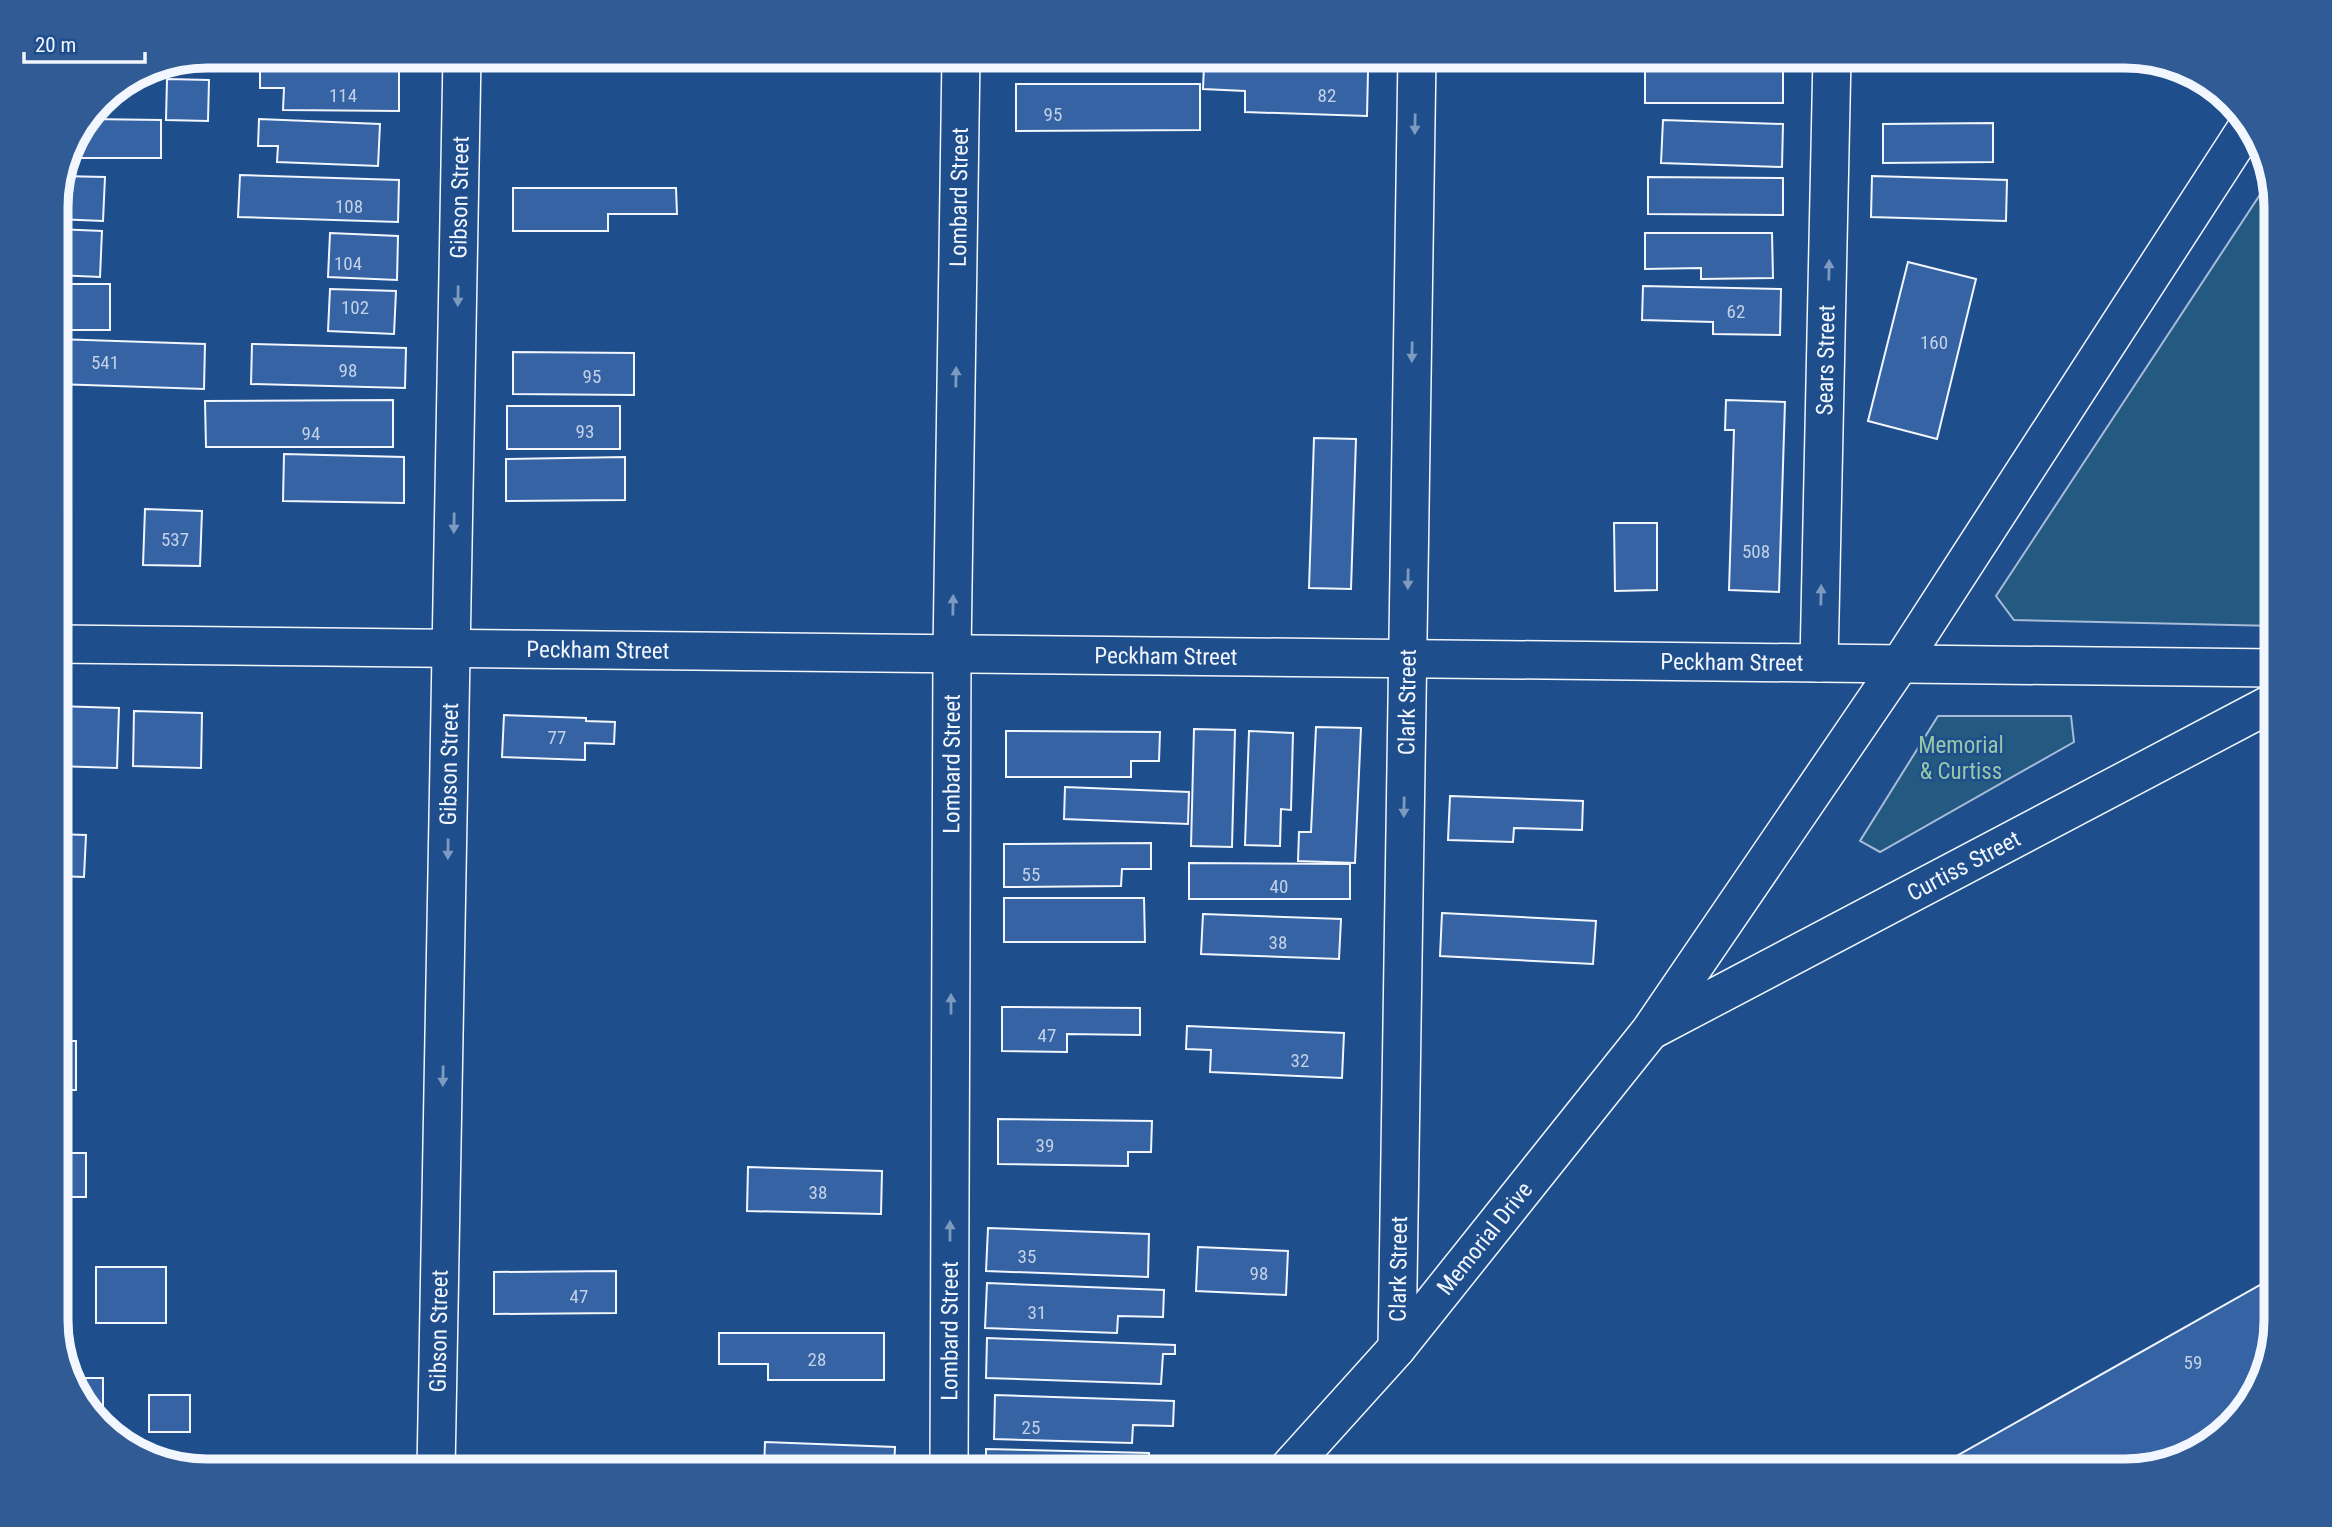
<svg xmlns="http://www.w3.org/2000/svg" width="2332" height="1527" viewBox="0 0 2332 1527" font-family="'Roboto Condensed',sans-serif">
<style>
.green{fill:#245a82;stroke:#a8bbd7;stroke-width:2}
.building{fill:#3563a3;stroke:#f2f6ff;stroke-width:2}
.lines{fill:none;stroke-linecap:round;stroke-linejoin:round}
.street-casing{stroke:#f2f6ff;stroke-width:40}
.street{stroke:#1f4e8c;stroke-width:37}
.oneway{fill:#7e9ac0}
.labels{text-anchor:middle;stroke-width:5;stroke-linejoin:round;paint-order:stroke}
.number-label{font-size:19px;fill:#c3d1e8}
.street-label{font-size:23px;fill:#f2f6ff;stroke:#1f4e8c}
.park-label{font-size:23px;fill:#97c8a6;stroke:#1f4e8c}
.rim{fill:none;stroke:#f2f6ff;stroke-width:9}
</style>
<rect width="100%" height="100%" fill="#1f4e8c"/>
<g class="green">
<path d="M2269,181l7,26v419l-262,-6 -18,-24z"/>
<path d="M1938,716h133l3,26 -194,110 -20,-11z"/>
</g>
<g class="building">
<path d="M284,56h113v5z"/>
<path d="M1204,65l164,6 -1,45 -122,-4v-21l-42,-2z"/>
<path d="M1783,67v36h-138v-35z"/>
<path d="M260,68l139,1v42l-116,-1 1,-22h-24z"/>
<path d="M167,79l42,1 -1,41 -42,-1z"/>
<path d="M1016,84h184v46l-184,1z"/>
<path d="M88,119l73,1v38h-95l2,-9z"/>
<path d="M259,119l121,5 -2,42 -101,-4 1,-16h-20z"/>
<path d="M1663,120l120,4 -1,43 -121,-4z"/>
<path d="M1993,123v39l-110,1v-39z"/>
<path d="M240,175l159,5 -1,42 -160,-5z"/>
<path d="M61,176l44,1 -2,44 -47,-2v-21z"/>
<path d="M1872,176l135,4 -1,41 -135,-4z"/>
<path d="M1648,177l135,1v37l-135,-1z"/>
<path d="M513,188h163l1,26h-69v17h-95z"/>
<path d="M56,229l46,2 -2,46 -44,-2z"/>
<path d="M330,233l68,3 -1,44 -69,-3z"/>
<path d="M1645,233h127l1,45 -72,1v-11l-56,1z"/>
<path d="M1908,262l68,17 -39,160 -69,-18z"/>
<rect x="56" y="284" width="54" height="46"/>
<path d="M1643,286l138,3 -1,46 -67,-1v-12l-71,-2z"/>
<path d="M330,289l66,2 -2,43 -66,-3z"/>
<path d="M56,339l149,5 -1,45 -148,-5z"/>
<path d="M252,344l154,4 -1,40 -154,-4z"/>
<path d="M513,352l121,1v42l-121,-1z"/>
<path d="M393,400v47h-187l-1,-46z"/>
<path d="M1726,400l59,2 -6,190 -50,-2 5,-160h-9z"/>
<rect x="507" y="406" width="113" height="43"/>
<path d="M1314,438l42,1 -5,150 -42,-1z"/>
<path d="M284,454l120,3v46l-121,-2z"/>
<path d="M625,457v43l-119,1v-42z"/>
<path d="M145,509l57,2 -2,55 -57,-1z"/>
<path d="M1614,523h43v67l-42,1z"/>
<path d="M56,706l63,2 -2,60 -61,-2z"/>
<path d="M134,711l68,2 -1,55 -68,-2z"/>
<path d="M504,715l82,3v3l29,1 -1,22 -29,-1v17l-83,-3z"/>
<path d="M1316,727l45,1 -6,135 -57,-2 1,-29h12z"/>
<path d="M1194,729l41,1 -3,117 -41,-1z"/>
<path d="M1006,731l154,1 -1,29h-28v16h-125z"/>
<path d="M1249,731l44,2 -2,77 -10,-1 -1,37 -35,-1z"/>
<path d="M1065,787l124,5 -1,32 -124,-5z"/>
<path d="M1450,796l133,5 -1,29 -68,-2 -1,14 -65,-2z"/>
<path d="M56,834l30,1 -2,42 -28,-1z"/>
<path d="M1151,843v26h-29l-1,17 -117,1v-43z"/>
<path d="M1189,863l161,1v35h-161z"/>
<path d="M1004,898h140l1,44h-141z"/>
<path d="M1442,913l154,8 -3,43 -153,-8z"/>
<path d="M1203,914l138,5 -2,40 -138,-5z"/>
<path d="M1002,1007l138,1v27l-73,-1v18l-65,-1z"/>
<path d="M1187,1026l157,7 -2,45 -132,-6 1,-22 -25,-1z"/>
<rect x="56" y="1041" width="20" height="49"/>
<path d="M998,1119l154,2 -1,31h-23v14l-130,-2z"/>
<rect x="56" y="1153" width="30" height="44"/>
<path d="M748,1167l134,4 -1,43 -134,-3z"/>
<path d="M988,1228l161,6 -1,43 -162,-6z"/>
<path d="M1198,1247l90,4 -2,44 -90,-4z"/>
<rect x="96" y="1267" width="70" height="56"/>
<path d="M616,1271v42l-122,1v-42z"/>
<path d="M2276,1276v44l-25,83 -51,48 -75,20h-195z"/>
<path d="M987,1283l177,7 -1,27 -45,-1 -1,17 -132,-5z"/>
<path d="M56,1323h5l-1,19 -4,-13z"/>
<path d="M719,1333h165v47h-116v-16h-49z"/>
<path d="M987,1338l188,7v9h-12l-2,30 -175,-6z"/>
<path d="M71,1378h32v39h-7l-20,-21z"/>
<rect x="149" y="1395" width="41" height="37"/>
<path d="M995,1395l179,6 -1,25 -40,-1 -1,18 -138,-4z"/>
<path d="M765,1442l130,5 -1,24h-130z"/>
<path d="M986,1449l163,4v18h-163z"/>
</g>
<g class="lines">
<defs>
<g id="street">
<path id="s1" d="M56,644l2220,24"/>
<path id="s2" d="M1819,663l13,-607"/>
<path id="s3" d="M1654,1029l622,-328"/>
<path id="s4" d="M1397,1348l20,-1292"/>
<path id="s5" d="M436,1471l26,-1415"/>
<path id="s6" d="M949,1471l3,-818 9,-597"/>
<path id="s7" d="M1286,1471l111,-123 253,-317 250,-367 349,-540"/>
</g>
</defs>
<use href="#street" class="street-casing"/>
<use href="#street" class="street"/>
</g>
<defs><path id="oneway-solid" d="M-6-.8H1V-3.2L6.5 0L1 3.2V.8H-6Z" transform="scale(1.75)"/></defs>
<g class="oneway">
<use href="#oneway-solid" transform="translate(1415 124) rotate(91)"/>
<use href="#oneway-solid" transform="translate(1829 270) rotate(-89)"/>
<use href="#oneway-solid" transform="translate(458 296) rotate(91)"/>
<use href="#oneway-solid" transform="translate(1412 352) rotate(91)"/>
<use href="#oneway-solid" transform="translate(956 377) rotate(-89)"/>
<use href="#oneway-solid" transform="translate(454 523) rotate(91)"/>
<use href="#oneway-solid" transform="translate(1408 579) rotate(91)"/>
<use href="#oneway-solid" transform="translate(1821 595) rotate(-89)"/>
<use href="#oneway-solid" transform="translate(953 605) rotate(-89)"/>
<use href="#oneway-solid" transform="translate(1404 807) rotate(91)"/>
<use href="#oneway-solid" transform="translate(448 849) rotate(91)"/>
<use href="#oneway-solid" transform="translate(951 1004) rotate(-90)"/>
<use href="#oneway-solid" transform="translate(443 1076) rotate(91)"/>
<use href="#oneway-solid" transform="translate(950 1231) rotate(-90)"/>
</g>
<g class="labels">
<g class="number-label">
<text x="343" y="102">114</text>
<text x="1327" y="102">82</text>
<text x="1053" y="121">95</text>
<text x="349" y="213">108</text>
<text x="348" y="270">104</text>
<text x="355" y="314">102</text>
<text x="1736" y="318">62</text>
<text x="1934" y="349">160</text>
<text x="105" y="369">541</text>
<text x="348" y="377">98</text>
<text x="592" y="383">95</text>
<text x="585" y="438">93</text>
<text x="311" y="440">94</text>
<text x="175" y="546">537</text>
<text x="1756" y="558">508</text>
<text x="557" y="744">77</text>
<text x="1031" y="881">55</text>
<text x="1279" y="893">40</text>
<text x="1278" y="949">38</text>
<text x="1047" y="1042">47</text>
<text x="1300" y="1067">32</text>
<text x="1045" y="1152">39</text>
<text x="818" y="1199">38</text>
<text x="1027" y="1263">35</text>
<text x="1259" y="1280">98</text>
<text x="579" y="1303">47</text>
<text x="1037" y="1319">31</text>
<text x="817" y="1366">28</text>
<text x="2193" y="1369">59</text>
<text x="1031" y="1434">25</text>
</g>
<g class="street-label">
<text dy="8" stroke="none"><textPath href="#s5" startOffset="1274">Gibson Street</textPath></text>
<text dy="8" stroke="none"><textPath href="#s6" startOffset="1274">Lombard Street</textPath></text>
<text dy="8" stroke="none"><textPath href="#s2" startOffset="303">Sears Street</textPath></text>
<text dy="8" stroke="none"><textPath href="#s1" startOffset="542">Peckham Street</textPath></text>
<text dy="8" stroke="none"><textPath href="#s1" startOffset="1110">Peckham Street</textPath></text>
<text dy="8" stroke="none"><textPath href="#s1" startOffset="1676">Peckham Street</textPath></text>
<text dy="8" stroke="none"><textPath href="#s4" startOffset="646">Clark Street</textPath></text>
<text dy="8" stroke="none"><textPath href="#s6" startOffset="707">Lombard Street</textPath></text>
<text dy="8" stroke="none"><textPath href="#s5" startOffset="707">Gibson Street</textPath></text>
<text dy="8" stroke="none"><textPath href="#s3" startOffset="350">Curtiss Street</textPath></text>
<text dy="8" stroke="none"><textPath href="#s7" startOffset="306">Memorial Drive</textPath></text>
<text dy="8" stroke="none"><textPath href="#s4" startOffset="79">Clark Street</textPath></text>
<text dy="8" stroke="none"><textPath href="#s5" startOffset="140">Gibson Street</textPath></text>
<text dy="8" stroke="none"><textPath href="#s6" startOffset="140">Lombard Street</textPath></text>
</g>
<g class="park-label">
<text x="1961" y="753">Memorial<tspan x="1961" dy="26">&amp; Curtiss</tspan></text>
</g>
</g>
<path d="M0 0H2332V1527H0ZM207 68H2125A139 139 0 0 1 2264 207V1320A139 139 0 0 1 2125 1459H207A139 139 0 0 1 68 1320V207A139 139 0 0 1 207 68Z" fill="#305b95" fill-rule="evenodd"/>
<path class="rim" d="M207 68H2125A139 139 0 0 1 2264 207V1320A139 139 0 0 1 2125 1459H207A139 139 0 0 1 68 1320V207A139 139 0 0 1 207 68Z"/>
<path d="M24 52v10h121v-10" fill="none" stroke="#f2f6ff" stroke-width="3.5"/>
<text x="35" y="52" font-size="21" fill="#f2f6ff" stroke="#1f4e8c" stroke-width="5" paint-order="stroke">20 m</text>
</svg>
